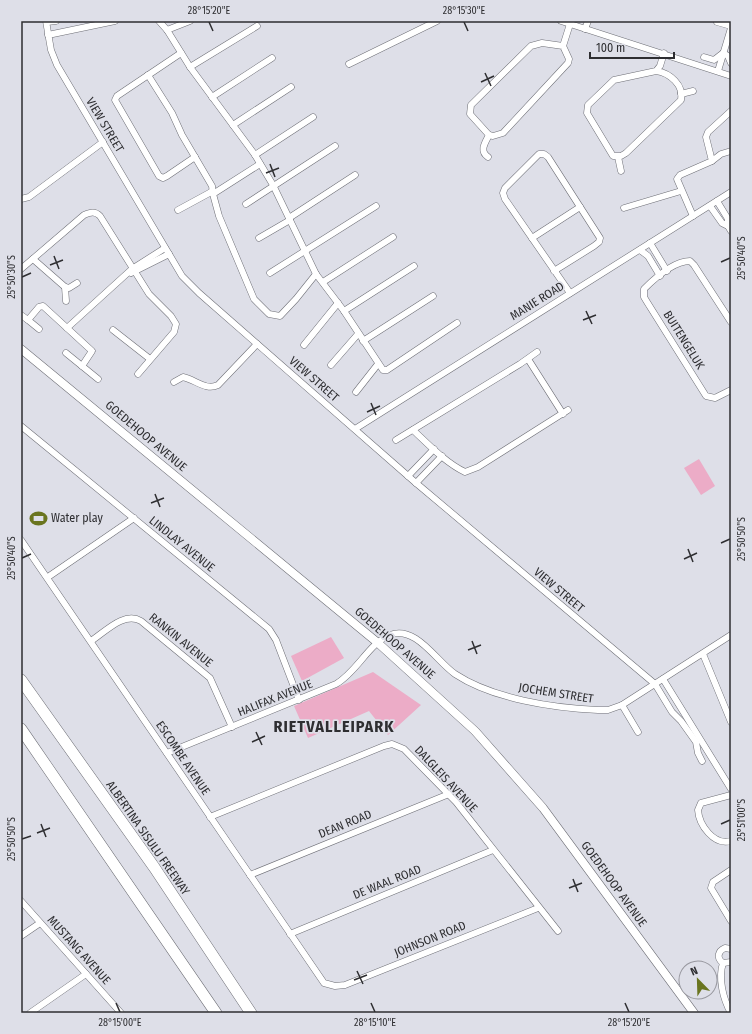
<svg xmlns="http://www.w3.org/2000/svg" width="752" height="1034" viewBox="0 0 752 1034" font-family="'Fira Sans Condensed',sans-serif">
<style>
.green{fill:#ecacc7}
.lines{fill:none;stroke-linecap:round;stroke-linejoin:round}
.minor-casing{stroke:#6e6f76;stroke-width:7}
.secondary-casing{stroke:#6e6f76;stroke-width:9}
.motorway-casing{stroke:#6e6f76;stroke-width:12}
.minor{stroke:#fff;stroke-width:6}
.secondary{stroke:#fff;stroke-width:8}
.motorway{stroke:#fff;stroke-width:11}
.ticks{fill:none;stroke:#2e2e31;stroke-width:1.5}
.labels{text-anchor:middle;stroke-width:3.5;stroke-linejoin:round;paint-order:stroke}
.street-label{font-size:12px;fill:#2e2e31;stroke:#dedfe8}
.poi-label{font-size:12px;fill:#2e2e31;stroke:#dedfe8;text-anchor:start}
.district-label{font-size:16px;font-weight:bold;letter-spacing:1px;fill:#2e2e31;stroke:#dedfe8}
.neatline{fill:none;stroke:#2e2e31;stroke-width:1.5}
.ticks-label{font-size:10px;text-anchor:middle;fill:#2e2e31}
</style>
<rect width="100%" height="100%" fill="#dedfe8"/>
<g class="green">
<path d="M699,459l16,27 -14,9 -17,-27z"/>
<path d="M331,637l13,21 -42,23 -11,-25z"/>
<path d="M373,672l48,33 -33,30 -19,-24 -61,27 -14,-32z"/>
</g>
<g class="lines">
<defs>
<g id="minor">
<path d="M46,21l5,29 6,15 125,211 17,17 217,190 239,201 17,28 9,9 15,21 2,11 4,8"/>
<path d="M159,21l8,9 23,37 65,88 18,30 43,89 28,37 39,59h4l70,-47"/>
<path d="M561,21l170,55"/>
<path d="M47,22l9,-1"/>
<path d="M717,22l14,4"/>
<path d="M585,29l3,-8"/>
<path d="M167,30l23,-9"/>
<path d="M48,35l67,-14"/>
<path d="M563,46l-21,-3 -11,3 -60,59 -1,9 19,21 4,1 10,-3 65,-70 1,-4 -6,-13 7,-22"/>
<path d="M181,53l-64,43 -2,4 44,76 4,2 4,-2 28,-19"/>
<path d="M704,57l10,3 9,-7 5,3 3,7"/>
<path d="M349,64l88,-43"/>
<path d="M190,67l67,-41"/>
<path d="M656,71c14,2 28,14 25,29l-55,53 -5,3h-8l-26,-43 1,-8 26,-25 42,-9 4,-5 4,-13"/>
<path d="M718,71l13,-43"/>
<path d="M148,75l24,38 10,22 30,51 1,8"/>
<path d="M681,94l12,-3"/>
<path d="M212,97l60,-39"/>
<path d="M233,125l58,-38"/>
<path d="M255,155l58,-38"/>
<path d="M488,157c-9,-6 -3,-14 1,-22"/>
<path d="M618,157l3,14"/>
<path d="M712,161l9,-7 10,-3"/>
<path d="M260,164l-47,30 6,22 35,83 15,15 11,2 16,-17 20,-25"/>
<path d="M21,199l8,-2 74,-55"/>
<path d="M717,201l11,18v7l3,5"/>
<path d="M246,204l89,-58"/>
<path d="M710,206l12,17 6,3"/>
<path d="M624,208l57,-17"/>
<path d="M178,210l35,-19"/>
<path d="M693,216l-16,-37 3,-4 32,-14 -6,-24 2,-5 23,-21"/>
<path d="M289,218l66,-43"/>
<path d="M259,238l31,-18"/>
<path d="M532,238l48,-31"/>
<path d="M650,243l17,28"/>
<path d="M640,250l8,6 12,20"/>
<path d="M33,259l32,28 4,1 8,-5"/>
<path d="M21,269l63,-54c7,-3 11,-4 16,1l49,78 22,22 5,8 -2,8 -36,42"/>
<path d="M554,271l40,-25 5,-4 1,-4 -52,-81 -4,-3h-5l-34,34 -2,5 2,6 65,94"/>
<path d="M131,273l38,-19"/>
<path d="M270,273l106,-67"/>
<path d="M323,282l70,-45"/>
<path d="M65,287l1,14"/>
<path d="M344,311l70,-45"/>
<path d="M21,315l7,5 11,-13 4,-1 24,22 65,-59 33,-21"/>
<path d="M28,320l11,9"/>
<path d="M731,322l-37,-57 -4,-4c-16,0 -35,17 -46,28v8l3,5 59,94 9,2 16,-8"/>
<path d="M67,328l25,23 -10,15"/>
<path d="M113,330l37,29"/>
<path d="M363,341l70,-45"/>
<path d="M304,345l34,-42"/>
<path d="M66,353l32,26"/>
<path d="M528,359l35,55"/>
<path d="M331,365l27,-31"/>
<path d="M174,382l9,-5c13,3 23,14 35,8l39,-41"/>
<path d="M356,392l22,-28"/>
<path d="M21,426l248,203 7,11 23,60"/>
<path d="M355,429l376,-237"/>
<path d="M413,430c16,15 33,33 52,42l13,-5 90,-57"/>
<path d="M396,440l124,-76 17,-12"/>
<path d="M408,476l26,-27"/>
<path d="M416,483l26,-27"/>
<path d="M21,540l303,443 11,3 10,-1 193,-77"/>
<path d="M48,577l86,-59"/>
<path d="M91,641c14,-9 33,-30 50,-20l69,57 22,49"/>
<path d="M703,654l28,68"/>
<path d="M663,679l68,110"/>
<path d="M622,705l16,27"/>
<path d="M167,753l169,-69c21,-12 33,-41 54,-49 26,-10 46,26 65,39 38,25 98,34 143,36h10l14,-5 109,-70"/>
<path d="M731,795l-30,8 -3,7c1,15 16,36 33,31"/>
<path d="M210,817l174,-71 8,-2 12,5 52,53 102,129"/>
<path d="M731,870l-18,12 -2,6 20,33"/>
<path d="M250,875l199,-81"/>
<path d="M21,901l100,112"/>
<path d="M290,934l203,-84"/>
<path d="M21,936l19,-13"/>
<path d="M731,949l-6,-1c-7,3 -9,10 -2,15l8,-1"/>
<path d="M723,963c-5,15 0,36 8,50"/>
<path d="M30,1013l56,-39"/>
</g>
<path id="secondary" d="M21,349l357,294 97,88 68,77 151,205"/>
<g id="motorway">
<path d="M21,680l133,187 97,146"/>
<path d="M21,729l195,284"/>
</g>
</defs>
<use href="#minor" class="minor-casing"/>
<use href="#secondary" class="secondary-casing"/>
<use href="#motorway" class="motorway-casing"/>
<use href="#minor" class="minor"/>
<use href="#secondary" class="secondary"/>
<use href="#motorway" class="motorway"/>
</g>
<path class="ticks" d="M209,22l4,9M464,22l4,9M485,73l6,13M481,82l13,-6M270,164l5,13M266,173l13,-5M54,256l5,13M721,262l9,-4M50,265l13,-5M22,277l9,-4M586,311l6,13M583,320l13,-5M371,403l5,12M367,412l13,-6M155,494l5,13M151,503l13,-5M721,543l9,-4M688,549l5,13M22,558l9,-4M684,559l13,-6M472,641l5,13M468,650l13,-5M256,732l6,13M252,742l13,-6M41,824l5,13M721,824l9,-4M37,833l13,-5M22,839l9,-3M573,879l5,13M569,888l13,-5M357,971l6,13M354,980l13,-5M116,1003l4,9M371,1003l4,9M625,1003l4,9"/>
<defs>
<symbol id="stadium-bare" viewBox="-9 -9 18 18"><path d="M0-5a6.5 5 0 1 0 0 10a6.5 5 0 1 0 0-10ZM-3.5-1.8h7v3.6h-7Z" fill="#6a751f" stroke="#dedfe8" stroke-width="2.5" paint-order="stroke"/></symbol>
</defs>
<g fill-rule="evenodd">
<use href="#stadium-bare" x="26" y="506" width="25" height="25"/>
</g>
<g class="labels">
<g class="street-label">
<text transform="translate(105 125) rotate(59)" y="4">VIEW STREET</text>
<text transform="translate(537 301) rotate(-32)" y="4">MANIE ROAD</text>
<text transform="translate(684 340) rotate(58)" y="4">BUITENGELUK</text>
<text transform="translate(314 379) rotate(41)" y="4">VIEW STREET</text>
<text transform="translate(146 436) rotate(40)" y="4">GOEDEHOOP AVENUE</text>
<text transform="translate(182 544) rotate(39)" y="4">LINDLAY AVENUE</text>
<text transform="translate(559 590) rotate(40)" y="4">VIEW STREET</text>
<text transform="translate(181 640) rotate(39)" y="4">RANKIN AVENUE</text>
<text transform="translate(395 643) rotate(41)" y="4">GOEDEHOOP AVENUE</text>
<text transform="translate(556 693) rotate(9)" y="4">JOCHEM STREET</text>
<text transform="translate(275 698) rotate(-22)" y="4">HALIFAX AVENUE</text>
<text transform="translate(183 758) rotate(56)" y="4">ESCOMBE AVENUE</text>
<text transform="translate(446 779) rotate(47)" y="4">DALGLEIS AVENUE</text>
<text transform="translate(345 824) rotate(-22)" y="4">DEAN ROAD</text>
<text transform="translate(148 838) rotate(55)" y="4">ALBERTINA SISULU FREEWAY</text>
<text transform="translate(387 882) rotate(-22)" y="4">DE WAAL ROAD</text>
<text transform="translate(614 884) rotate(54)" y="4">GOEDEHOOP AVENUE</text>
<text transform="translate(430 939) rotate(-22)" y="4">JOHNSON ROAD</text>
<text transform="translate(79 950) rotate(48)" y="4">MUSTANG AVENUE</text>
</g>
<g class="poi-label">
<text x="51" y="522">Water play</text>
</g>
<g class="district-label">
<text x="334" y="732">RIETVALLEIPARK</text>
</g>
</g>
<rect width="752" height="1034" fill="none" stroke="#dedfe8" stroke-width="44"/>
<g transform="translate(698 980) rotate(337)"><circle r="19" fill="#dedfe8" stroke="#98989f"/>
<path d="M0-3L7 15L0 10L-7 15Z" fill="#6a751f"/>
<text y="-6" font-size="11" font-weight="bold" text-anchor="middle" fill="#2e2e31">N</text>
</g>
<path d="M590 52v6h84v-6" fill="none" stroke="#2e2e31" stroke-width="2"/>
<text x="596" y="52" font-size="12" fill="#2e2e31" stroke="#dedfe8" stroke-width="3" paint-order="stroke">100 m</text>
<rect x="22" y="22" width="708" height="990" class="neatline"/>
<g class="ticks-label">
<text x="209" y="14">28°15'20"E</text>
<text x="464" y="14">28°15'30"E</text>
<text transform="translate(741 258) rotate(-90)" y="4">25°50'40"S</text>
<text transform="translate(11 277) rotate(-90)" y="4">25°50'30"S</text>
<text transform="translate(741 539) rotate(-90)" y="4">25°50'50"S</text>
<text transform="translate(11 558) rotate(-90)" y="4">25°50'40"S</text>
<text transform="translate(741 820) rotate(-90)" y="4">25°51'00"S</text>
<text transform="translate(11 839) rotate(-90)" y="4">25°50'50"S</text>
<text x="120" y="1026">28°15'00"E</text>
<text x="375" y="1026">28°15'10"E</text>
<text x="629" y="1026">28°15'20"E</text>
</g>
</svg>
